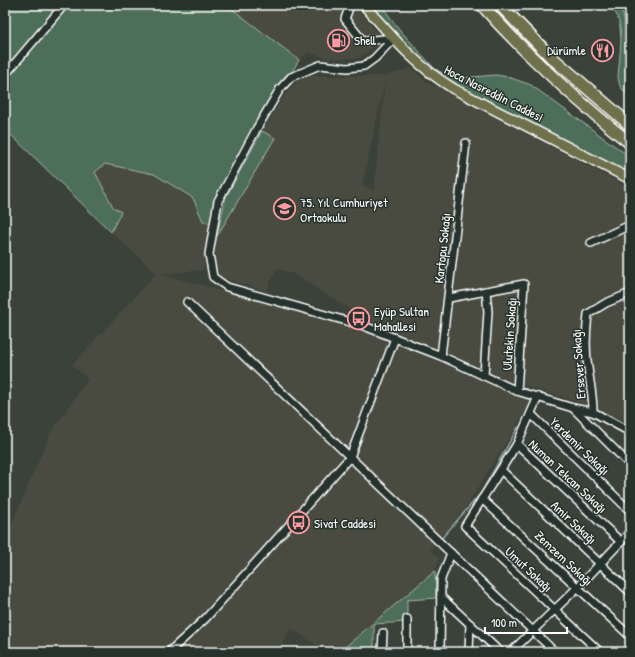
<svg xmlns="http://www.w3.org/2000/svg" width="635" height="657" viewBox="0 0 635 657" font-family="'Patrick Hand',sans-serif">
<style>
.built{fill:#4a4c41;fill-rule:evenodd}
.green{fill:#4e6e58;stroke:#a6b6ac}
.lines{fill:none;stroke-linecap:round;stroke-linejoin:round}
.stream{stroke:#95a6ac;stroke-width:1.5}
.minor-casing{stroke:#fff;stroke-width:10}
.major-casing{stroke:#fff;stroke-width:12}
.highway-casing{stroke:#fff;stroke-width:14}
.minor{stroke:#26332d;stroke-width:7}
.major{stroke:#6e714b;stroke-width:9}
.highway{stroke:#6e714b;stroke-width:11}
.labels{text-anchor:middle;stroke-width:3;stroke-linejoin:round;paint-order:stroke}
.poi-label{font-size:13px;fill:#fff;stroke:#26332d;text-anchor:start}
.street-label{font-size:13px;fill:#fff;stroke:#26332d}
</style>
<rect width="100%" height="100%" fill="#3b4239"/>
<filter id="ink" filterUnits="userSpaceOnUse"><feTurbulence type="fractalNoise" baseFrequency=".025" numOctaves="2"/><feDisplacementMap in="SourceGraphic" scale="8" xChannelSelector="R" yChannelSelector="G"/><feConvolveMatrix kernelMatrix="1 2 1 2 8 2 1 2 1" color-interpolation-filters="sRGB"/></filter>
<g filter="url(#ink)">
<g class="built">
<path d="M227,5h127l27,32 -7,10 -15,11 -29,1 -21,-7 -10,8z"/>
<path d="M411,68l16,14 203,106v237l-3,-4 -49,-19 -77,-24 -65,-30 -67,-26 -71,-46 -21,-8 -11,23 -46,-14 -6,-16 2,-23 59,-100 -13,-7 24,-38 11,-12 10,-5h79zM385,81l-11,110 -12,-6z"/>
<path d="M105,164l49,10 39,24 10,23 7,3 -7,46 -44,4 188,50 57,22 127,56 -65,105 -36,43 9,8 -4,13 -96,81h-12l-36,-24 -13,24h-273v-112l45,-106 38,-55 -16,-14 85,-92 -46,-41 10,-20 -8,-5 -18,-35z"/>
</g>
<g class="green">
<path d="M5,5h222l72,55 -79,133 -10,31 -7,-3 -10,-23 -39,-24 -49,-10 -10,8 18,35 8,5 -10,20 -106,-103z"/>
<path d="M370,5h11l18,24 35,39 10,6 16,4 36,-3 12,2 23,8 99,72v17l-173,-86 -41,-30z"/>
<path d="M610,5h8c14,21 12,69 12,94l-10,-13 -2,-8c1,-23 9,-55 -8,-73z"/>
<path d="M262,131l13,7 -59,100 10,-41z"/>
<path d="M435,571l1,27 -29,2v22l-33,2v26l-30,-2z"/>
</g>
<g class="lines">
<path class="stream" d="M441,539l40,-46 37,-66"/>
<defs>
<g id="minor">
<path d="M350,5l-5,14 18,22 31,-3"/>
<path d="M394,38l-19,20 -11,8 -17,2 -27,-3 -29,12 -11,12 -23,39 -39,73 -9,53 4,23 14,10 137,39 77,30 76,35 56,17 20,4 37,20"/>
<path d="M5,75l59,-70"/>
<path d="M591,243l39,-18"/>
<path d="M449,298l75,-14 -7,107"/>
<path d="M187,302l368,350"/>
<path d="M441,356l25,-213"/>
<path d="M484,376l4,-64 -2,-21"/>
<path d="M538,397l-21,47 -52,82 135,126"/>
<path d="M573,408l57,57"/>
<path d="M593,412c0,-16 -3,-29 -5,-44 -3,-17 -2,-37 0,-54l18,-11 24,-10"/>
<path d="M531,414l99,97"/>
<path d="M517,444l104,98"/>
<path d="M501,470l129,122"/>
<path d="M482,499l148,137"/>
<path d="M441,597l59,55"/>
<path d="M169,652l37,-34 144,-161 45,-119"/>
<path d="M382,652l1,-19"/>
<path d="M407,652v-33"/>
<path d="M440,652l1,-73 10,-26"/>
<path d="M469,652l1,-28"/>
<path d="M511,652l67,-65 52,-55"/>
</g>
<g id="major">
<path d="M364,5c29,33 52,61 90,84l176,90"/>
<path d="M628,5l2,6"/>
</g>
<g id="highway">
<path d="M482,5c46,52 94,95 148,138"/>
<path d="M500,5l50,51 80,69"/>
</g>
</defs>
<use href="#minor" class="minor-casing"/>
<use href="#major" class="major-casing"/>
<use href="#highway" class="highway-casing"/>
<use href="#minor" class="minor"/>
<use href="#major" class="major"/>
<use href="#highway" class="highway"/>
</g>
</g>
<defs>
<symbol id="fuel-ring" viewBox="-11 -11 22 22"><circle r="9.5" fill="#26332d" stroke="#ff9aa2" stroke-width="1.5"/><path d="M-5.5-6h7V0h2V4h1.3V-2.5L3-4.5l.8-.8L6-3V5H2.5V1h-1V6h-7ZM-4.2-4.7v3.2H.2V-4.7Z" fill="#ff9aa2"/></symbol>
<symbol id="restaurant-ring" viewBox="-11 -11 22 22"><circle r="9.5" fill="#26332d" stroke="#ff9aa2" stroke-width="1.5"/><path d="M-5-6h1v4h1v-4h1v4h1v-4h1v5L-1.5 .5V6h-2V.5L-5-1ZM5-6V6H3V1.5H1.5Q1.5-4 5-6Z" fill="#ff9aa2"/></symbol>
<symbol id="school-ring" viewBox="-11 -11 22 22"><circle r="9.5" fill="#26332d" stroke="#ff9aa2" stroke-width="1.5"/><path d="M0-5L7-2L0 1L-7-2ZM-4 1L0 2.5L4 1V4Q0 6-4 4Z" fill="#ff9aa2"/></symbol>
<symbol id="bus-ring" viewBox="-11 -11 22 22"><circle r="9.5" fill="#26332d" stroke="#ff9aa2" stroke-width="1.5"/><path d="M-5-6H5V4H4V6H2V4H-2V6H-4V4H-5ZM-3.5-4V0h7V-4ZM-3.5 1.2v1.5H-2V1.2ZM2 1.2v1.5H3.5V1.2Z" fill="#ff9aa2"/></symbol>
</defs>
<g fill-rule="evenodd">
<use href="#fuel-ring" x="326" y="28" width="25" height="25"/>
<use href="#restaurant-ring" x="590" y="38" width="25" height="25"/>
<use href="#school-ring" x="272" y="196" width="25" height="25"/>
<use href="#bus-ring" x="346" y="306" width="25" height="25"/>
<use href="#bus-ring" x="286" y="510" width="25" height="25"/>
</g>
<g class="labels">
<g class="poi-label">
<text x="354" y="45">Shell</text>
<text x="586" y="55" text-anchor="end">Dürümle</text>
<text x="300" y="207">75. Yıl Cumhuriyet<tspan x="300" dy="15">Ortaokulu</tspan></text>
<text x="374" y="316">Eyüp Sultan<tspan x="374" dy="15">Mahallesi</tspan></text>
<text x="314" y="528">Sivat Caddesi</text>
</g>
<g class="street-label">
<text transform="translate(494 93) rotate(27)" y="5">Hoca Nasreddin Caddesi</text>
<text transform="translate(442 248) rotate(-84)" y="5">Kartopu Sokağı</text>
<text transform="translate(509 334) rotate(-86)" y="5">Ulutekin Sokağı</text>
<text transform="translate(578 364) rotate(-94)" y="5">Ersever Sokağı</text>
<text transform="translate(580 446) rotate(44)" y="5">Yerdemir Sokağı</text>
<text transform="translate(568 476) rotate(43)" y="5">Numan Tekcan Sokağı</text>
<text transform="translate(574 522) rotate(43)" y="5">Amir Sokağı</text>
<text transform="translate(564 558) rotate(43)" y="5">Zemzem Sokağı</text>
<text transform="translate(529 569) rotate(43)" y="5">Umut Sokağı</text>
</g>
</g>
<rect width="635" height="657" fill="none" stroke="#26332d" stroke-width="20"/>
<rect x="10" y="10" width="615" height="637" fill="none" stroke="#fff" stroke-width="1.5" filter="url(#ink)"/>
<path d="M485 627v6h82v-6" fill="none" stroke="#ffffff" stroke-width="2"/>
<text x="491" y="627" font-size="12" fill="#ffffff" stroke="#26332d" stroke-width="3" paint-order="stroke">100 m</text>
</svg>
